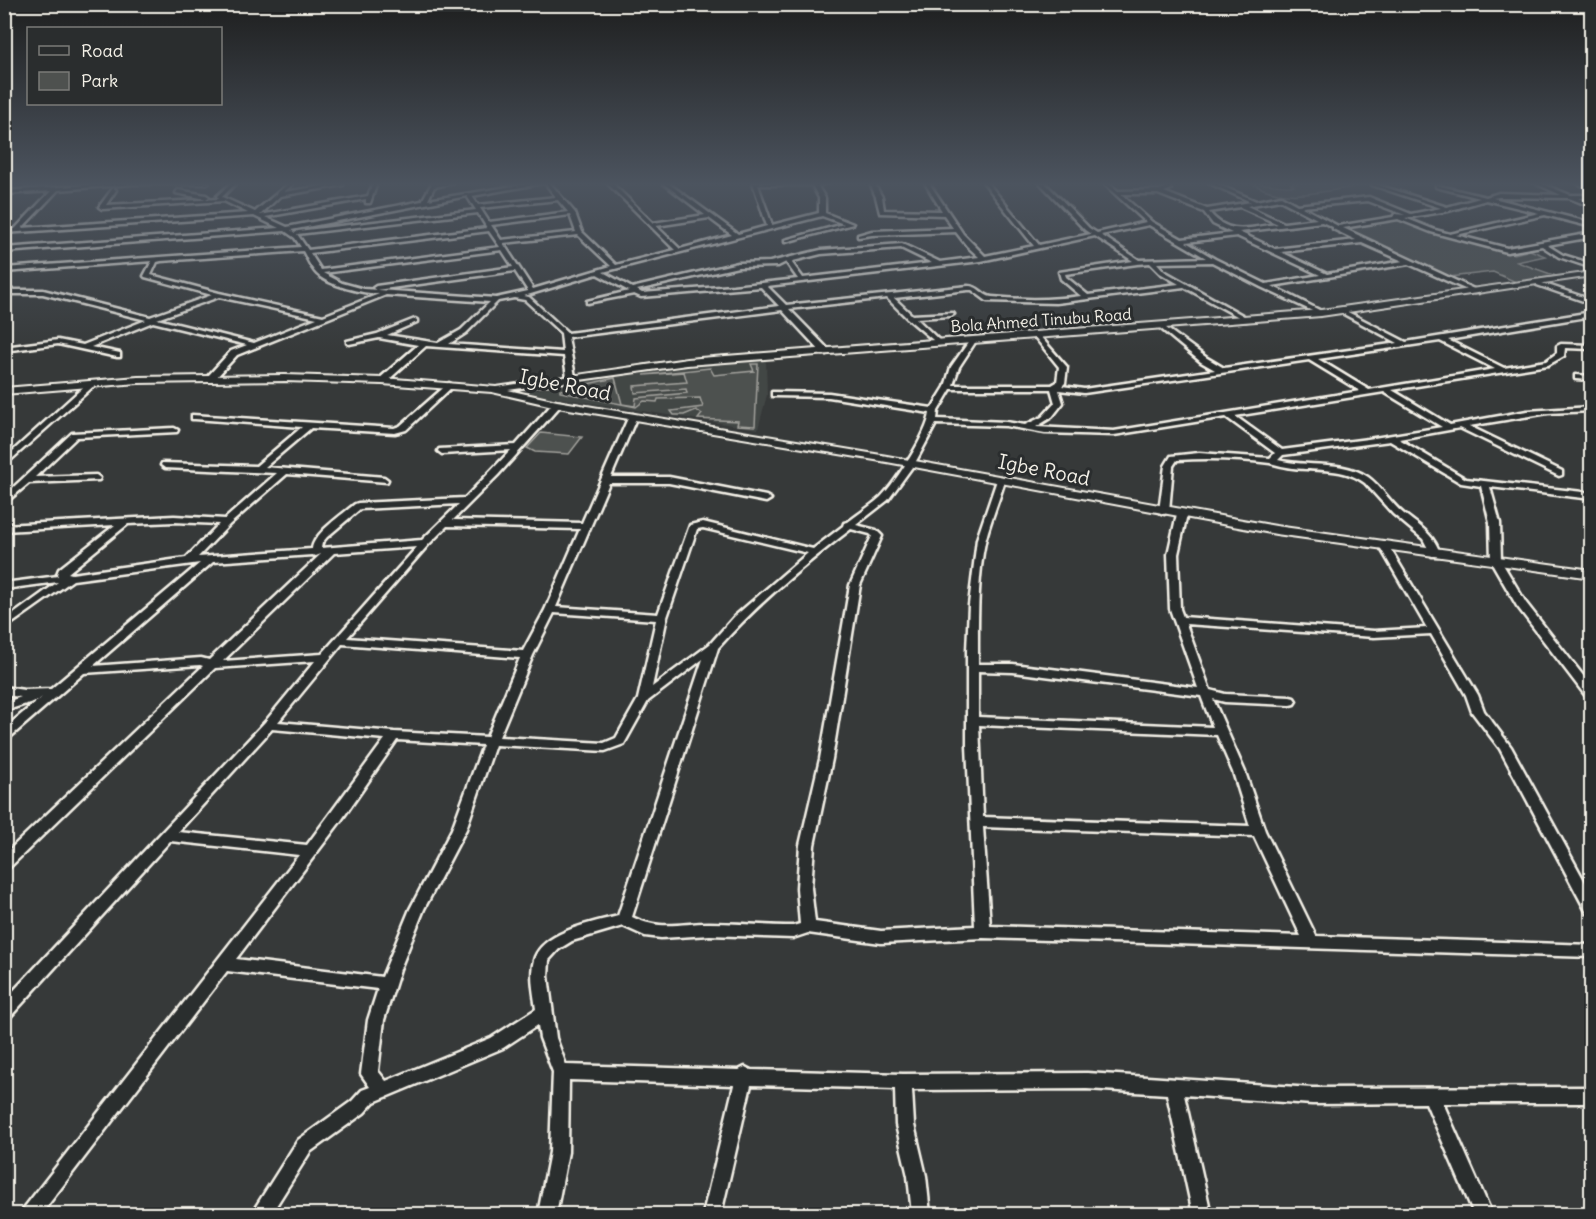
<svg xmlns="http://www.w3.org/2000/svg" width="1596" height="1219" viewBox="0 0 1596 1219" font-family="Delius,sans-serif">
<style>
.built{fill:#434645}
.green{fill:#4e514f;stroke:#a1a19c;stroke-width:1.5}
.lines{fill:none;stroke-linecap:round;stroke-linejoin:round}
.street-casing{stroke:#f4f1e8;stroke-width:5}
.secondary-casing{stroke:#f4f1e8;stroke-width:4}
.street{fill:#2a2d2e;fill-rule:evenodd}
.secondary{fill:#2a2d2e;fill-rule:evenodd}
.labels{text-anchor:middle;stroke-width:6;stroke-linejoin:round;paint-order:stroke}
.far-street-label{font-size:16px;fill:#f4f1e8;stroke:#2a2d2e}
.street-label{font-size:20px;fill:#f4f1e8;stroke:#2a2d2e}
</style>
<rect width="100%" height="100%" fill="#363939"/>
<filter id="ink" filterUnits="userSpaceOnUse"><feTurbulence type="fractalNoise" baseFrequency=".0167" numOctaves="2"/><feDisplacementMap in="SourceGraphic" scale="12" xChannelSelector="R" yChannelSelector="G"/><feConvolveMatrix kernelMatrix="1 2 1 2 8 2 1 2 1" color-interpolation-filters="sRGB"/></filter>
<g filter="url(#ink)">
<path class="built" d="M766,360l1,35 -9,34 -238,-37 145,-24z"/>
<g class="green">
<path d="M1252,183c15,0 28,4 42,3l-4,-3 92,1c-40,0 -92,24 -130,-1z"/>
<path d="M1396,219l45,15 73,20 16,-4 15,6 -28,6 39,14 -40,6 -23,-10 -44,5 -109,-49z"/>
<path d="M751,364h7l-3,62 -18,-1 1,-4 -40,-2 4,-5 -6,-4 -12,5h-10l-3,-4 32,-4 -3,-9 -42,1 -1,3 -13,-1 -8,6 -76,-15v-2l55,-12 7,26 13,2 1,-8 51,-5 -1,-4 -51,4 -1,-7 53,-4 -3,-10 -40,3 66,-7 4,7 40,-4z"/>
<path d="M541,433l41,4 -13,17 -34,-2 -8,-4z"/>
</g>
<g class="lines">
<defs>
<g id="street">
<path d="M115,183h94l-2,1h-75l-74,6 -36,38 226,-15 -24,-12 -122,8 -3,-2 14,-19 3,2 -10,15 113,-6 -2,-3 14,-13h5l-14,14 33,15 34,-29h5l-10,9 56,-9 3,2 -63,11 -20,19 108,-19 5,-13h4l-7,20h-4v-4l-101,18 22,10 135,-26 10,-18h21l-19,4 -6,13 105,-17h10l-71,13 6,9 78,-8 -11,-14h5l25,30 7,19 34,33 59,-15 -68,-67h5l41,40 52,-8 -42,-32h5l70,51 29,-8 -14,-43h77l-13,2 8,13v15l28,11 -68,18v-2l59,-16 -22,-8 -219,56 29,16 106,-25 32,-1 51,-12 81,-6 38,18 39,-5 -12,-11 -11,-14 -84,3 -14,2v-2l14,-4 81,-3 -9,-13 -64,-2 -4,-16 -6,-14h4l8,14 2,13 58,1 -17,-28h4l34,51 22,22 49,-10 -50,-63h4l51,62 52,-11 -6,-4 -45,-47h5l44,45 8,5 49,-11 -43,-39h5l10,8 41,-1 6,-2v-4h4l2,5 -7,3 43,17 44,-7 -42,-19h6l41,18 25,-5 16,9 72,-8 42,17 30,-6 -69,-23v-2l75,24 33,-9 -44,-11v-2l50,12 13,-4 62,2 -26,-12h6l29,12h22v4l-14,-1 14,6v3l-23,-9 -70,-1 -6,1 99,25v4l-47,-12 -89,20 51,13 85,-15v4l-45,8 16,10 29,9v4l-33,-11 -17,-11 -35,6 -76,-20 -33,-13 -55,9 135,63v2h-4l-65,-29 -137,22 51,26 1,1 -3,2 -60,-28 -49,-25 -55,1 7,8 87,49 -5,1 -62,-34 -128,16 -69,-2 -15,-11h-4l-74,8 18,17 41,-2 1,1 -3,2 -35,2 25,24v2l-2,1 -32,-27 -20,-20 -98,11 40,41 1,2 -4,2h-3l-41,-44 -214,27 7,40 -4,2 -4,-2 -3,-21 -138,-10 -41,37h-6v-4l39,-34 -39,-7 -30,6 -2,-1v-2l30,-7 38,-15 2,1v2l-30,13 51,8 23,-13 29,-28 -104,-7 -149,60 -23,25h-6v-4l23,-25 16,-6 -94,-23 -62,25 29,6v4h-3l-59,-13 -54,7v-4l54,-7 25,5 63,-25 -103,-26h-39v-4h39l107,27 62,-22 -67,-18 -1,-1 8,-15 -148,11v-4l297,-21 -6,-9 -10,-7 -281,21v-4l275,-20 -25,-12 -250,17v-4h11l36,-38 -47,3v-3zM758,185h54l7,13v15l-47,12zM1121,194h37l46,18 9,12 19,9 -50,6 -30,-17zM467,196l9,14 -178,21 -3,2 -4,-3zM558,200l10,12 -79,10 -9,-14zM1280,200l37,19 -33,4 -37,-17zM1486,200l53,13 -89,21 -15,-4 -30,-12 43,-7zM1368,201l37,14 -10,-1 -2,3 -55,9 -36,-19zM1240,207l38,17c-28,3 -49,13 -69,-12zM478,213l9,15 -179,22 -11,-16zM570,215l6,17 -75,8 -10,-15zM709,218l23,17 -52,14 -24,-23zM1322,222l11,5v2l23,11 -81,9 -36,-17zM1149,225l57,33 -67,2 -38,-25zM489,231l11,16 -179,23 -11,-17zM578,235l33,31 -78,23 -30,-46zM1095,236l38,25 -74,11 2,7 20,17c-29,4 -59,4 -89,1 -10,-1 -12,-11 -24,-11l-182,19 -19,-19 214,-25zM1237,236l83,39 -54,9 -51,-25 -29,-17zM1362,243l41,18 -76,13 -46,-22zM901,248l31,15 -129,15 -11,-15 1,-2 28,-7zM502,250l11,17 -137,19 -3,2 3,2 139,-19 13,20 -32,7 -132,-9 -22,-6 -19,-10zM303,251c3,5 8,17 14,23 12,12 46,19 62,20l-56,22 -104,-23 -68,-18 6,-13 4,-1zM786,262l12,17 -65,7 -91,7 -5,-3 101,-23 40,-1zM1150,263l10,10 19,11 -91,11 -22,-18 -1,-3 72,-10zM597,274l32,17 -42,10v2l47,-9 7,3 120,-10 18,19 -211,27 -39,-36 -5,-1zM219,297l98,21 -63,25 -97,-24zM514,298l11,2 36,33 2,19 -114,-8 17,-11 32,-32z"/>
<path d="M1577,183h6l9,4v3z"/>
<path d="M178,190l28,5 3,2 -3,2 -30,-6z"/>
<path d="M1539,282l53,18v4l-55,-19v-2z"/>
<path d="M1342,309l64,33 186,-30v4l-144,24 56,28 42,-7 11,-8v-7l4,-2 31,1v4l-27,-1 -1,8 -16,9 -156,25 58,35 77,-14 65,-4v4l-44,2 -79,13 93,45v4l-3,1 -99,-48 -61,11 67,40 126,14v6l-102,-12 10,36 1,38 25,42 66,84v13l-4,-1 -71,-93 -26,-45 -1,-38 -9,-37 -20,-3 -71,-42 -107,14 -5,5c29,8 64,-1 90,17 14,10 22,26 36,37 14,11 31,21 36,40l-2,2h-6l-9,-17 -30,-25 -28,-31c-21,-16 -47,-12 -72,-15 -8,-1 -15,-3 -23,-5 -30,-4 -63,-5 -93,-3l-4,6 -4,45 -5,3 -3,-1 -2,-2 6,-45 6,-10 28,-3 71,5 5,-5 -49,-36 -112,18 -69,-2 -39,-7 -70,-2 -21,39 -27,37 -32,25 20,5 6,6 -22,49 -28,174 -18,86 -3,43 4,34 66,9 94,-5 -8,-181v-94l2,-46 8,-66 20,-59 4,-3 4,3c-6,21 -15,41 -20,62 -8,38 -7,83 -7,122h35l185,24 -28,-79 -2,-55 9,-40 5,-3 5,3 -9,40 2,55 3,8 191,14 53,-3 -47,-81 2,-2h6l90,150 6,16 27,36 81,148v20l-5,-2 -87,-164 -28,-37 -6,-17 -35,-61 -57,3 -188,-13 24,66 15,4 65,3 4,1 2,3 -2,3 -4,1 -65,-3 -12,-3 32,73 20,59 51,105 276,9v12l-609,-19 -102,5 -73,-10 -15,5 -83,-3 -49,3 -16,-2 -22,-10 -51,15 -13,8 -10,11 -1,16 8,62 10,27 173,5 6,-3 6,3 152,4 184,-1 225,15 280,-1v16h-149l49,111h-18l-48,-111 -114,1 -128,-9 27,119h-18l-26,-120 -80,-5 -175,1 2,35 12,51 4,38h-18l-4,-38 -12,-51 -1,-36 -144,-4 -30,129h-18l31,-129 -165,-5 -1,72 -12,62h-18l12,-62 3,-80 -13,-34 -2,-13 -35,23 -129,54 -10,11 -54,39 -39,62h-19l3,-6 43,-68 54,-39 10,-11 8,-3 -9,-13 7,-54 10,-31 -151,-18 -186,243h-20l3,-6 275,-353 -129,-14 -160,176 -6,2v-18l261,-279 50,-61 -100,7 -206,200 -5,1v-14l199,-189 -3,-1 -116,8 -76,66 -4,1v-11l38,-32 -3,3 -35,11v-8l17,-6 -17,-2v-8l20,3 27,-1 149,-126 -127,17 -69,49v-8l54,-39 -54,7v-6l54,-7 -1,-2 2,-5 56,-44 -111,6v-6l170,-9 51,3 52,-46 -112,-5 -4,-3 1,-2 94,3 46,-39 -107,-8h-3v-4l202,13 6,-2 49,-43 4,2 -1,2 -46,43 -11,3 -84,-5 -46,39 119,10 4,3 -1,2 -100,-8 -57,50 -32,33 114,-8c1,-15 31,-35 43,-45l3,-1 107,-5 46,-48 -69,4 -4,-3 1,-2 77,-4 38,-43h6v4l-62,69 -45,45 129,3 47,-107 4,-2 4,2 -26,61h58l97,19 5,3 -5,3 -97,-19h-60l-53,124 102,7 32,-89 13,-3 110,27 30,-23 1,-3 4,-1c10,-8 23,-16 33,-25 15,-15 47,-64 49,-84l-101,-16 -54,-1h-3v-4l57,1 103,15 13,-21 6,-20 19,-27 2,-1 4,2 -17,26 -6,18h99l5,-3 2,-15 -25,-31 3,-2 2,1 28,32 -2,16 -3,3 22,3 131,-19 -14,-8 -41,-34v-2l2,-1 45,33 17,10 174,-25 -58,-31 -1,-1zM1440,341l55,28 -126,21 -51,-31zM1309,360l51,31 -246,40 -78,-4 16,-10 11,-14 -4,-13 25,3zM951,389h100l4,14 -13,14 -17,8 -19,-3 -69,-3 1,-8zM1384,392l58,35 -74,12 -86,11 -47,-34zM459,504l-37,36 -101,8 1,-5 5,-6 33,-28zM174,522l45,2 -33,34 -114,16 -4,-1 60,-49zM447,526l133,3 -35,81 -22,41 -176,-13 81,-93zM703,528l105,25 -74,64 -24,27 -58,43 15,-70 30,-88zM851,529l19,5 2,2 -22,49 -30,174 -20,86 -3,43 3,36 -7,2c-28,0 -56,-3 -84,-3 -29,0 -49,8 -77,-6l86,-269c39,-44 86,-83 133,-119zM417,547l-95,107 -99,7 111,-108zM321,554l-112,106 -8,-2 -108,8 120,-104 99,-7 4,1zM554,613l102,7 -18,79 -22,39 -12,5 -105,-6 34,-82zM342,644l178,14 -33,79 -93,-5 -116,-10zM703,659l-85,257c-23,6 -73,15 -83,41 -6,16 -1,36 1,52l-45,29 -105,43 -8,-10 6,-51 16,-51 24,-60 42,-80 29,-84 110,6 19,-7 24,-43zM978,671l35,1 188,24 12,31 -235,-10zM979,725l238,10 16,37 17,54 -267,-9zM272,729l113,10 -78,106 -129,-13zM397,740l86,5 -31,84 -42,80 -28,68 -146,-18 104,-137zM983,827l271,9 47,100 -311,-10z"/>
<path d="M1575,375l17,1v4l-17,-1z"/>
<path d="M89,382l7,2 -92,82v-7z"/>
<path d="M174,428l4,2 -1,2 -100,5 -42,40 61,-2 4,3 -1,2 -70,3 -25,21v-8l68,-63z"/>
</g>
<path id="secondary" d="M1592,272v4l-271,40 -634,49 -179,25 49,11 330,55 389,70 316,44v8l-316,-44 -389,-72 -330,-55 -65,-15 -110,-8 -97,-3 -147,2 -134,11v-6l134,-11 147,-2 97,3 114,9 191,-28 634,-49z"/>
</defs>
<use href="#street" class="street-casing"/>
<use href="#secondary" class="secondary-casing"/>
<use href="#street" class="street"/>
<use href="#secondary" class="secondary"/>
</g>
</g>
<linearGradient id="sky" x2="0" y2="1"><stop stop-color="#1e1f1f"/><stop offset="0.52" stop-color="#4c545f"/><stop offset="1" stop-color="#4c545f" stop-opacity="0"/></linearGradient>
<rect width="1596" height="354" fill="url(#sky)"/>
<g class="labels">
<g class="far-street-label">
<text transform="translate(1041 320) rotate(-4)" y="6">Bola Ahmed Tinubu Road</text>
</g>
<g class="street-label">
<text transform="translate(565 385) rotate(11)" y="7">Igbe Road</text>
<text transform="translate(1044 470) rotate(11)" y="7">Igbe Road</text>
</g>
</g>
<rect width="1596" height="1219" fill="none" stroke="#2a2d2e" stroke-width="24"/>
<rect x="12" y="12" width="1572" height="1195" fill="none" stroke="#f4f1e8" stroke-width="2" filter="url(#ink)"/>
<rect x="27" y="27" width="195" height="78" fill="#2a2d2e" stroke="#7b7b78" stroke-width="1.5"/>
<rect x="39" y="46" width="30" height="9" fill="#2a2d2e" stroke="#7b7b78" stroke-width="1.5"/>
<text x="81" y="57" font-size="18" fill="#f4f1e8">Road</text>
<rect x="39" y="72" width="30" height="18" fill="#4e514f" stroke="#7b7b78" stroke-width="1.5"/>
<text x="81" y="87" font-size="18" fill="#f4f1e8">Park</text>
</svg>
